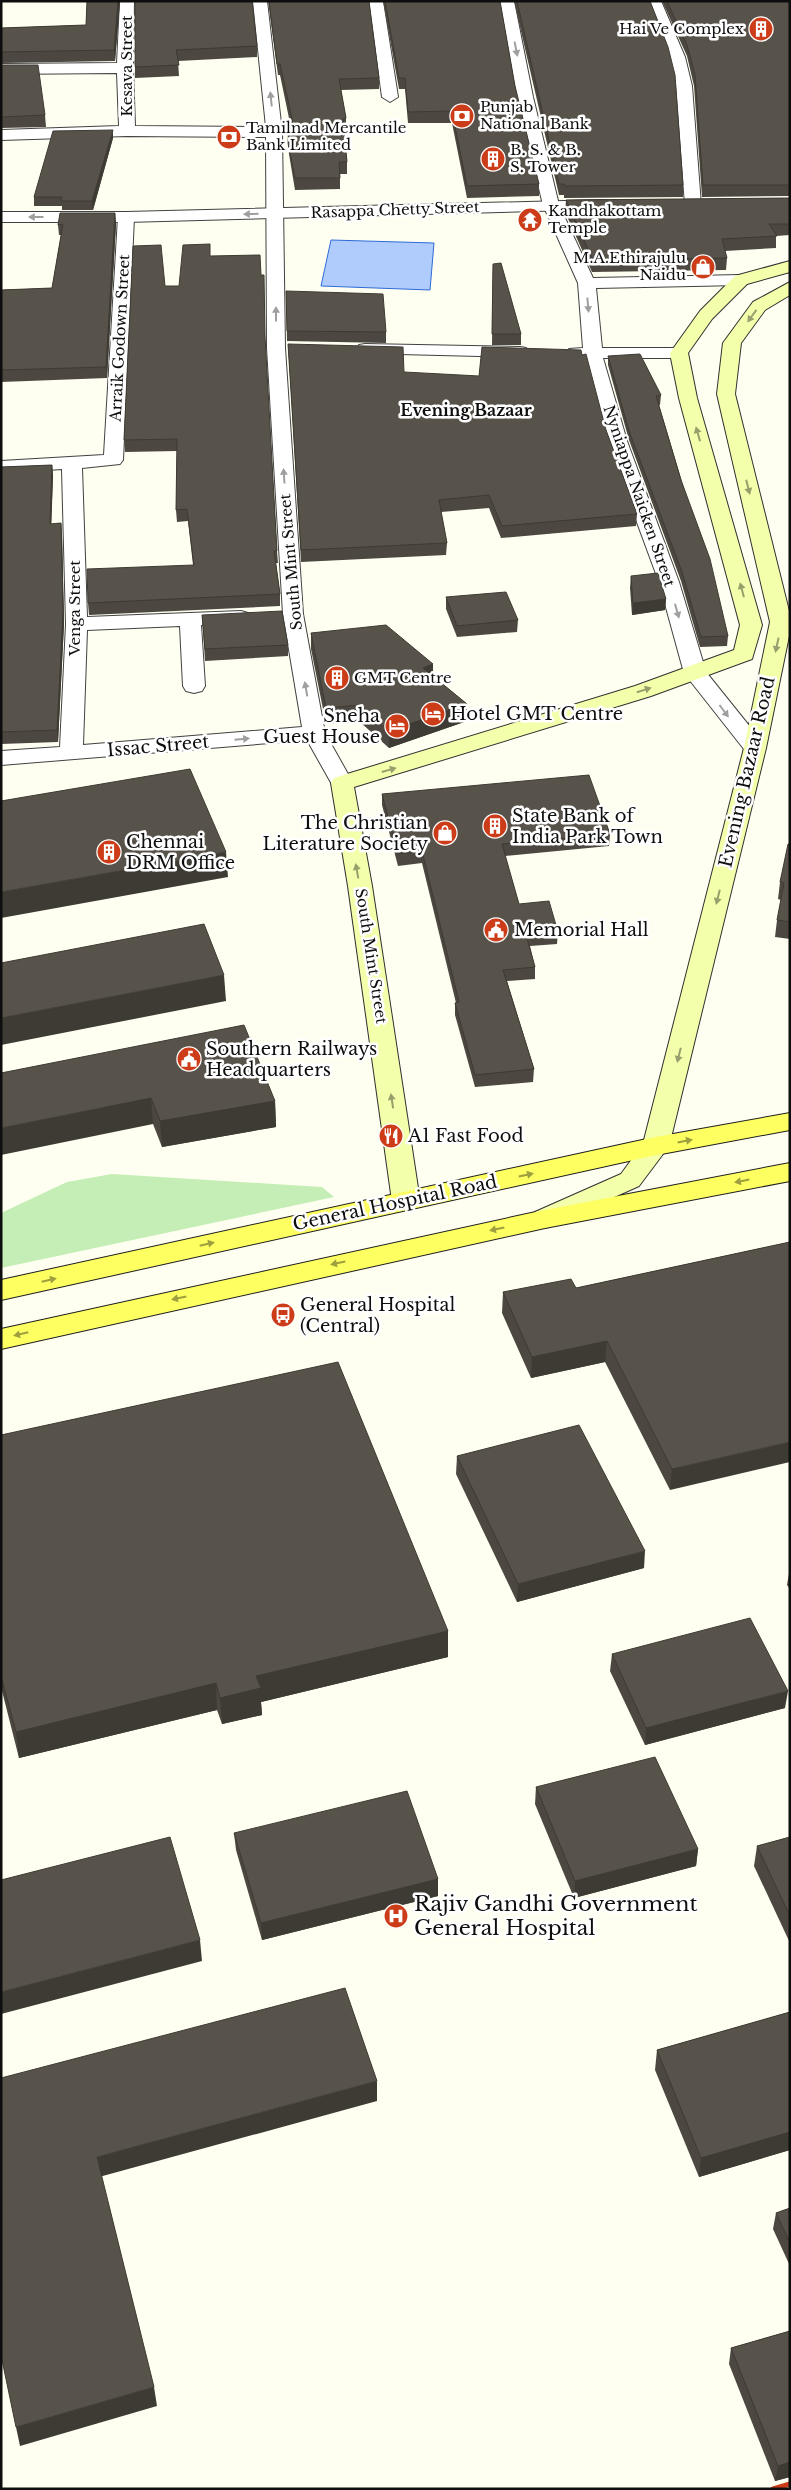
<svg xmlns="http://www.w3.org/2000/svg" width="791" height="2490" viewBox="0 0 791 2490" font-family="'Libre Baskerville',serif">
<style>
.green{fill:#c4eeb5}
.water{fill:#afccfc;stroke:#2e6bda}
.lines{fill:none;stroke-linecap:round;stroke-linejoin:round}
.minor-casing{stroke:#414141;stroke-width:2}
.tertiary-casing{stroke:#414141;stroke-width:2}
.secondary-casing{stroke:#303030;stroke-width:2}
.primary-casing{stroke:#1f1f1f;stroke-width:2}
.minor{fill:#fff;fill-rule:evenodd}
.tertiary{fill:#fff;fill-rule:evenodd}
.secondary{fill:#f3ffab;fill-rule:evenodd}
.primary{fill:#feff60;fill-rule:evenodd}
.rail{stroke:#cd3c18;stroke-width:5}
.wall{fill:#4c4740}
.shaded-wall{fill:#3e3a34}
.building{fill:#58534a;stroke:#3e3a34}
.oneway{fill:#9f9f9f}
.oneway2{fill:#979f6c}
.oneway3{fill:#9e9f3f}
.labels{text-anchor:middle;stroke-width:5;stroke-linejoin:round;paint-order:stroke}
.far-poi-label{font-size:15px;fill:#0e0e0e;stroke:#fff;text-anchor:start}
.far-street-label{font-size:15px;fill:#0e0e0e;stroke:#fff}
.far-neighbourhood-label{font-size:16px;font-weight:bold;fill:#0e0e0e;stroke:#fff}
.poi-label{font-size:18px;fill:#0e0e0e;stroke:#fff;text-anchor:start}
.street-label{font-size:18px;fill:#0e0e0e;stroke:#fff}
.near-poi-label{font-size:21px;fill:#0e0e0e;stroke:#fff;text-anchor:start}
</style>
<rect width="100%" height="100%" fill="#fefff0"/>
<path class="green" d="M112,1174l210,13 12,10 -333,71v-55l66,-31z"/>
<path class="water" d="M331,240l103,3 -4,47 -109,-4z"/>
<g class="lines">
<defs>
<g id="minor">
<path d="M120,1h14l-1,67 2,58 131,1 -13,-126h14l15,131 3,216 18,266 22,119 28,50 -3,5 -8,2 -8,-2 -27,-48 -306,25v-14l59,-4 6,-123 -4,-155 -61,4v-12l103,-6 14,-238 2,-4h12l2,4 -11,243 -3,4 -38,4 5,149 154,-6 7,2 4,4 -4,4 -47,4 4,61 -3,5 -8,2 -8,-2 -3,-5 -3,-60 -93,4 -4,115 219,-18 -19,-113 -16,-266 -1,-211 -139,-1 -126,4v-10l118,-4 -2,-53 -116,1v-10l116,-1z"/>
<path d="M369,1h14l15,96 -8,5 -8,-5z"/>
<path d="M500,1h14l19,96 26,108 34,73 148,-3 6,1 3,4 -3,4 -6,1 -145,3 6,60h77l6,1 3,4 -3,4 -6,1h-76l24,83 52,141 27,90 57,71 3,5 -3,5 -8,2 -8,-2 -63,-80 -25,-91 -52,-141 -22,-83 -16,-1 -3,-4 3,-4 14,-1 -5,-65 -35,-78 -26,-108z"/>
<path d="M647,1h14l24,56 7,29 9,119 -2,4h-12l-2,-4 -9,-119 -7,-29z"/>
<path d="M365,344l155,3 6,1 3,4 -3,4 -6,1 -161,-4 -3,-4 3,-4z"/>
</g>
<path id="tertiary" d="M603,200l6,1 2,4 -2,4 -483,13h-125v-10h125z"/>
<g id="secondary">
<path d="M790,261v11l-43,12 -35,35 -24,34 9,45 65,227 -10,34 -101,37 -297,91 18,99 48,315 -4,6 -10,3 -10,-3 -4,-6 -44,-315 -17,-103 3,-5 301,-92 99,-36 6,-25 -61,-227 -9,-45 30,-42 35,-35z"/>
<path d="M790,282v13l-25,15 -24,33 -6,51 55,221v16l-24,117 -97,398 -30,40 -94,42 -10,-2 -4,-7 4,-7 86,-38 22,-30 101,-396 26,-126 -53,-228 6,-51 30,-41z"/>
</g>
<g id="primary">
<path d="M790,1113v17l-134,25 -655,145v-20l655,-143z"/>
<path d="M790,1163v18l-245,47 -544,121v-20l544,-119z"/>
</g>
</defs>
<use href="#minor" class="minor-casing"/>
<use href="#tertiary" class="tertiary-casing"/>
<use href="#secondary" class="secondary-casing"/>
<use href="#primary" class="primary-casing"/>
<use href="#minor" class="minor"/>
<use href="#tertiary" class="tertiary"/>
<use href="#secondary" class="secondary"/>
<use href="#primary" class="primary"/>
<path class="rail" d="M773,2489l17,-5"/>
</g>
<g class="wall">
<path d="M87,1h33l-5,60 -114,2v-35l85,-3z"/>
<path d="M135,1l122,45v11l-79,4 1,15 -44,2z"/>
<path d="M268,1h101l10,77v11l-38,1 5,28v12h-2l3,32v12h-7v15l-45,1 -6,-36 -1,-11 2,-20 -10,-48h-2z"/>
<path d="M383,1h117l15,85 24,98v12l-72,2 -15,-75h-44l-3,-34h-6z"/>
<path d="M514,1h136l33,184v12l-119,1v-3h-5z"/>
<path d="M662,1h128v195l-88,1 -8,-111 -7,-30z"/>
<path d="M1,65l44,50 1,12 -45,1z"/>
<path d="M113,138l-20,72h-31v-4h-28v-9z"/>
<path d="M790,198v37l-14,1v12l-51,3 2,7 -1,12 -134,2 -27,-60 1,-12z"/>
<path d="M115,213l1,11 -9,154 -106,4v-92l51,-2 9,-53h-2l-1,-10z"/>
<path d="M211,256l54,87 12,208 1,12h-2l4,31v12l-191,9 -1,-12 105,-38 -5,-44 -11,1 -1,-12 1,-59 -52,1 -1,-12 41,-154h14z"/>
<path d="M493,264l28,70v11h-29z"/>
<path d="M286,291l100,41v11l-99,-2z"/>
<path d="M288,344l116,28 202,58 31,84 -1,12 -135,12 -12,-30 -48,4 6,31 -1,12 -145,7z"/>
<path d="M608,356l53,39 -1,10h-1l69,231 -1,10 -27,1 -19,-66 -52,-141 -21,-75z"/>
<path d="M52,465l1,11 -2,48 10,-1 1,12 2,89 -6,118 -57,2v-277z"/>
<path d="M631,576l35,23 -1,11 -33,5 -2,-27z"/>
<path d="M446,597l72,23 -1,12 -60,5 -11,-28z"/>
<path d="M202,615l86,30v11l-83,5z"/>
<path d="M311,633l122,31v12l34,28v17l-78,27 -29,-26 -34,2 -15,-75z"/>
<path d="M382,794l228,40 -1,12 -104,10 14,48 39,28 -1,12 -27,2 5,21v12l-28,2 27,88 -1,13 -58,5 -20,-72v-12h1l-34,-140 -24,3 -16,-61z"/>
<path d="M790,844v95l-15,-2 2,-17 4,-20 -3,-1 2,-17z"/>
<path d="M1,1073l274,28 1,26 -114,20 -9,-23z"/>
<path d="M790,1242l-120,248 -65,-128 -74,16 -29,-65 1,-21 73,-4z"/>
<path d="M1,1435l447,196v26l-187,45 1,13 -40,9 -5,-14 -198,48 -18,-71z"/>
<path d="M457,1456l187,112 -127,34 -61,-128z"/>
<path d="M790,1568v21l-3,-4z"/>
<path d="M612,1654l173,54 -140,37 -35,-74z"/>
<path d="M536,1787l162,62 -2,17 -122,32 -39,-94z"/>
<path d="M234,1833l204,46v17l-176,44 -26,-90z"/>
<path d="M790,1837v106l-36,-77 3,-20z"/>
<path d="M790,2012v138l-91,27 -44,-107 2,-20z"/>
<path d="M790,2208v58l-17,-37 3,-16z"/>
<path d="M790,2331v146l-15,4 -46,-117 2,-16z"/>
</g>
<g class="shaded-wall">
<path d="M118,1h2l-5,60 -1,-11z"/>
<path d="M113,130v8l-20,72 -1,-9z"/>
<path d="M115,213l1,11 -9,154 -1,-11z"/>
<path d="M52,465l1,11 -2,59 -1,-11z"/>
<path d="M61,523l1,12 2,89 -6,118 -1,-12z"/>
<path d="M666,599l-1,11 -33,5 1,-12z"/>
<path d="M433,664v17l-10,-13z"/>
<path d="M467,704v17l-78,27v-17z"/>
<path d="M226,852l2,25 -227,41v-26z"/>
<path d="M224,975l2,26 -225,44v-27z"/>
<path d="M151,1098l2,26 -152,31v-27z"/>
<path d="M275,1101l1,26 -114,20 -2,-26z"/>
<path d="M607,1341l-2,21 -74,16 1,-21z"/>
<path d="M790,1442v20l-120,28 2,-21z"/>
<path d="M645,1551l-1,17 -127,34 1,-18z"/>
<path d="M448,1631v26l-187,45 1,13 -40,9 -2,-26 36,-22z"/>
<path d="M216,1683l1,27 -198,48 -3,-26z"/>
<path d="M788,1691l-3,17 -140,37 1,-17z"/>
<path d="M698,1849l-2,17 -122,32 1,-17z"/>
<path d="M438,1879v17l-176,44 -1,-17z"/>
<path d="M200,1940l2,21 -201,53v-22z"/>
<path d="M377,2081v20l-278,76 -2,-20z"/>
<path d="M790,2132v18l-91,27 2,-19z"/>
<path d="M154,2387l3,19 -137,40 -4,-19z"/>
<path d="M790,2462v15l-15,4 3,-15z"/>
</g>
<g class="building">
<path d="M87,1h31l-4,49 -113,2v-24l85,-3z"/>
<path d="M135,1h117l5,45 -81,4 3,15 -44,2z"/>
<path d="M269,1h100l10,77 -40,1 7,39 -3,1 4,43h-8l1,16h-45l-7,-35 1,-20h4l-13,-59h-3z"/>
<path d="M385,1h115l15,85 24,98 -72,2 -15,-75 -44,1 -3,-34h-6z"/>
<path d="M517,1h133l18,46 7,28 8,110 -118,1 -1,-2h-5z"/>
<path d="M667,1h123v184h-87l-8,-110 -8,-30z"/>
<path d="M1,65h37l7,50 -44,2z"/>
<path d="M113,130l-21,71h-31l1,-4h-28l19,-66z"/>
<path d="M790,198v26h-21l8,12 -55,3 5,19 -134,2 -27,-60z"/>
<path d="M60,213h55l-9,154 -105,3v-80l51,-2 11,-64 -5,1z"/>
<path d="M210,244v12l50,-1 1,20h3l1,61 12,215h-3l6,43 -192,9 -1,-34 107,-4 -7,-56 -11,1 1,-71 -53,1 9,-194 28,-1 4,41h14l4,-41z"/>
<path d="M501,263l20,71h-29l1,-70z"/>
<path d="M286,291l97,3 3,38 -99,-1z"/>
<path d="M288,344l115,3 1,25 75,4 3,-29 99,3 1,5 4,-1 20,76 31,84 -135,12 -13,-31 -50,5 8,43 -146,7z"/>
<path d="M640,354l21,41 -5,1 25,84 29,79 18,77 -27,1 -19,-65 -53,-141 -21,-75z"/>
<path d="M52,465l-2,59 11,-1 2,89 -6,118 -56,2v-265z"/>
<path d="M658,573l8,26 -33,4 -2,-27z"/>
<path d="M506,592l12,28 -61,6 -11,-29z"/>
<path d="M282,611l6,34 -83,4 -3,-34z"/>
<path d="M386,625l47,39 -10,4 44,36 -78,27 -29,-26 -34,3 -15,-75z"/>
<path d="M190,769l36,83 -225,40v-91z"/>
<path d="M589,775l21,59 -108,10 17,60 30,-3 9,31 -32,3 9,32 -32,3 31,99 -59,6 -20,-72 4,-1 -37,-151 -24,3 -16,-60z"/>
<path d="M788,844h2v78l-13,-2 7,-37 -4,-1z"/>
<path d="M204,924l20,51 -223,43v-55z"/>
<path d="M244,1025l31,76 -115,20 -9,-23 -150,30v-55z"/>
<path d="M790,1242v200l-118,27 -65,-128 -75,16 -29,-65 68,-13 5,9z"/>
<path d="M338,1362l110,269 -192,45 5,12 -41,10 -4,-15 -200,49 -15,-56v-241z"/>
<path d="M579,1425l66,126 -127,33 -61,-128z"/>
<path d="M750,1618l38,73 -142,37 -34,-74z"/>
<path d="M655,1757l43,92 -123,32 -39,-94z"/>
<path d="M407,1791l31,88 -177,44 -27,-90z"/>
<path d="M170,1837l30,103 -199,52v-112z"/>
<path d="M790,1837v79l-33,-70z"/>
<path d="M345,1988l32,93 -280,76 57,230 -138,40 -15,-72v-277z"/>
<path d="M790,2012v120l-89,26 -44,-108z"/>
<path d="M790,2208v35l-14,-30z"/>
<path d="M790,2331v131l-12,4 -47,-118z"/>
</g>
<defs><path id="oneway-solid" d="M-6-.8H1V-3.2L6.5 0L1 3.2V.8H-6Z" transform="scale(1.25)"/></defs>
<g class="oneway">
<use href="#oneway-solid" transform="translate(516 49) rotate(79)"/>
<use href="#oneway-solid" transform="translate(271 99) rotate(-96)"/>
<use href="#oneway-solid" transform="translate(251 214) rotate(179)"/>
<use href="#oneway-solid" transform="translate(36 217) rotate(-180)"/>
<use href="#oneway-solid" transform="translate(588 305) rotate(85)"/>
<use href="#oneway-solid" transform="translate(276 314) rotate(-90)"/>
<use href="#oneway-solid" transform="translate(284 476) rotate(-94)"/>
<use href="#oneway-solid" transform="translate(677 611) rotate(74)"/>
<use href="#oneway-solid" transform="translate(306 689) rotate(-100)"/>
<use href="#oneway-solid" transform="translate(724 711) rotate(53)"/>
<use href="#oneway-solid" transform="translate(242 739) rotate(-5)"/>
</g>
<g class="oneway2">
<use href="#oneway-solid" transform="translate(752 316) rotate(126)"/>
<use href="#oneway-solid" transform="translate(698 434) rotate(-106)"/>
<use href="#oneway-solid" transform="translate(748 487) rotate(76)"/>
<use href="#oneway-solid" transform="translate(742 590) rotate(-105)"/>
<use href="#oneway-solid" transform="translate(777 645) rotate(102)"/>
<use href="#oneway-solid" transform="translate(644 690) rotate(-18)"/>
<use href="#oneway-solid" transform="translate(389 770) rotate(-16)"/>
<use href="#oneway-solid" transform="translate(357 871) rotate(-100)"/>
<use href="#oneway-solid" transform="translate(718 897) rotate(104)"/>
<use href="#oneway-solid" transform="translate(679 1055) rotate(104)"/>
<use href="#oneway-solid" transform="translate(392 1101) rotate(-99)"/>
</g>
<g class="oneway3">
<use href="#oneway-solid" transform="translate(685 1141) rotate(-11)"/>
<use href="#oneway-solid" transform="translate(526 1175) rotate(-12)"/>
<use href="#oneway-solid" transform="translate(742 1181) rotate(169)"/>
<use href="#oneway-solid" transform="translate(497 1229) rotate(168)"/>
<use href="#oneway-solid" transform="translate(207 1244) rotate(-13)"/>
<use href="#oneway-solid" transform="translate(338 1263) rotate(168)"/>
<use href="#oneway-solid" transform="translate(49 1280) rotate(-13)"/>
<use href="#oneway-solid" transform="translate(179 1298) rotate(168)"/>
<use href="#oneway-solid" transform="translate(21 1334) rotate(167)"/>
</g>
<defs>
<symbol id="building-disc" viewBox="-11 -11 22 22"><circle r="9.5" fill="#cd3c18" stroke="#fff"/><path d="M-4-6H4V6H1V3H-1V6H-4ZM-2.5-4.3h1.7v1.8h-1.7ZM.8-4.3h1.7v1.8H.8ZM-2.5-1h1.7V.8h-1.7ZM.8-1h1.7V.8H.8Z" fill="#fff"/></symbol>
<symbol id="bank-disc" viewBox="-11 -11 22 22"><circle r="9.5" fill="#cd3c18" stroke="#fff"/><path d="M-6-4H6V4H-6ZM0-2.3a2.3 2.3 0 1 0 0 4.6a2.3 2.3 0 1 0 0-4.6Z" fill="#fff"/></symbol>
<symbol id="temple-disc" viewBox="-11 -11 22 22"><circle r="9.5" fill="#cd3c18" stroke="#fff"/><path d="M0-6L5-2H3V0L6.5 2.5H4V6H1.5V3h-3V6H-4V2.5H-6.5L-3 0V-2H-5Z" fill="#fff"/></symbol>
<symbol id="shop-disc" viewBox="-11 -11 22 22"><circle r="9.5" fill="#cd3c18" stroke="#fff"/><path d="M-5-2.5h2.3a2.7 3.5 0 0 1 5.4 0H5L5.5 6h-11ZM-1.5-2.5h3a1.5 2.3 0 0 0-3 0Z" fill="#fff"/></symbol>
<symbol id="hotel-disc" viewBox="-11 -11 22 22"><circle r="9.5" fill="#cd3c18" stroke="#fff"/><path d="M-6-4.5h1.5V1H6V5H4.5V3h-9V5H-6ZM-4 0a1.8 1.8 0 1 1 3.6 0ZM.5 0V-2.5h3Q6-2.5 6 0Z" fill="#fff"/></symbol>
<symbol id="civic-disc" viewBox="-11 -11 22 22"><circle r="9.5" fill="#cd3c18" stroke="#fff"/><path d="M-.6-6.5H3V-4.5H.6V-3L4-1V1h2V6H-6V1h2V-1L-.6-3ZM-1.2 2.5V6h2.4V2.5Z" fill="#fff"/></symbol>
<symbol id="restaurant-disc" viewBox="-11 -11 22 22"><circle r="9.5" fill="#cd3c18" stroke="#fff"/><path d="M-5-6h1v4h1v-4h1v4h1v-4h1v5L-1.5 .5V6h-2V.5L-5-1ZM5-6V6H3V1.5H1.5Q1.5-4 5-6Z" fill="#fff"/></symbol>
<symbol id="bus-disc" viewBox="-11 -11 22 22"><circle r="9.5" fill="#cd3c18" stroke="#fff"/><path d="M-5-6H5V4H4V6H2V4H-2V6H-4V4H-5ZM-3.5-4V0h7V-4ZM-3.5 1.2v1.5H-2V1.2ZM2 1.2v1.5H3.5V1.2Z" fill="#fff"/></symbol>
<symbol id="hospital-disc" viewBox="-11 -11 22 22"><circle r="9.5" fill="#cd3c18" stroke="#fff"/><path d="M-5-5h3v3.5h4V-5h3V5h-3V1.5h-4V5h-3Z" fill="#fff"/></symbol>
</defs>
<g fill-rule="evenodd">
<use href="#building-disc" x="747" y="15" width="28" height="28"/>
<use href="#bank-disc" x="448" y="102" width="28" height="28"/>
<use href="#bank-disc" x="215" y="123" width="28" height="28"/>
<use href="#building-disc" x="479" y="145" width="28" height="28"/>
<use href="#temple-disc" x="516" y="206" width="28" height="28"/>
<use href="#shop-disc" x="689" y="253" width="28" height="28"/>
<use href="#building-disc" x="323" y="664" width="28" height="28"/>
<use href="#hotel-disc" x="419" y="700" width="28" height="28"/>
<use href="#hotel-disc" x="383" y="712" width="28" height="28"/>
<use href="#building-disc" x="481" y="812" width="28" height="28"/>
<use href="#shop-disc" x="431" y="819" width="28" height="28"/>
<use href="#building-disc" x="95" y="838" width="28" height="28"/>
<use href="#civic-disc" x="482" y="916" width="28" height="28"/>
<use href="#civic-disc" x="175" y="1045" width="28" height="28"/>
<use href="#restaurant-disc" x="377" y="1122" width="28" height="28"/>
<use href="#bus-disc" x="269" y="1301" width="28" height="28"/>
<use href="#hospital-disc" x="382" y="1902" width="28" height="28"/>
</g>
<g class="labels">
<g class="far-poi-label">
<text x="744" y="34" text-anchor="end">Hai Ve Complex</text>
<text x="480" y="112">Punjab<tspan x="480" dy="17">National Bank</tspan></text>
<text x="246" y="133">Tamilnad Mercantile<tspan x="246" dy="17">Bank Limited</tspan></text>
<text x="510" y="155">B. S. &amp; B.<tspan x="510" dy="17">S. Tower</tspan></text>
<text x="548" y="216">Kandhakottam<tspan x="548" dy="17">Temple</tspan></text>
<text x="686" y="263" text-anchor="end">M.A.Ethirajulu<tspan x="686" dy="17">Naidu</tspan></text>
<text x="354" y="683">GMT Centre</text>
</g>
<g class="far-street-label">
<text transform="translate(127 66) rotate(-90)" y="5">Kesava Street</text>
<text transform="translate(395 210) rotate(-2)" y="5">Rasappa Chetty Street</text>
<text transform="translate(120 338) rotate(-87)" y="5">Arraik Godown Street</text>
<text transform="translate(639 496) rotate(71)" y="5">Nyniappa Naicken Street</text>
<text transform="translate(291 562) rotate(-95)" y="5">South Mint Street</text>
<text transform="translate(75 608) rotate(-90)" y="5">Venga Street</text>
<text transform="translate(371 956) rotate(81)" y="5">South Mint Street</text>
</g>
<g class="far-neighbourhood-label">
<text x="466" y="416">Evening Bazaar</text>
</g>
<g class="poi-label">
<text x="450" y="720">Hotel GMT Centre</text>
<text x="380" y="722" text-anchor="end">Sneha<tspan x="380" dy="21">Guest House</tspan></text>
<text x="512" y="822">State Bank of<tspan x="512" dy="21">India Park Town</tspan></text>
<text x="428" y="829" text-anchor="end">The Christian<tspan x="428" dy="21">Literature Society</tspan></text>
<text x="126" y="848">Chennai<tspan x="126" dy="21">DRM Office</tspan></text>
<text x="514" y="936">Memorial Hall</text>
<text x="206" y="1055">Southern Railways<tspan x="206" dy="21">Headquarters</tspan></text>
<text x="408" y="1142">A1 Fast Food</text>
<text x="300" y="1311">General Hospital<tspan x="300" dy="21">(Central)</tspan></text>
</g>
<g class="street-label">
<text transform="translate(158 746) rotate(-5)" y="6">Issac Street</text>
<text transform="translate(747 772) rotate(-77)" y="6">Evening Bazaar Road</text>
<text transform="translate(395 1203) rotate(-12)" y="6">General Hospital Road</text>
</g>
<g class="near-poi-label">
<text x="414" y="1911">Rajiv Gandhi Government<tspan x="414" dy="24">General Hospital</tspan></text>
</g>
</g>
<rect width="791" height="2490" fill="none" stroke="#0e0e0e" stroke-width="5"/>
</svg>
